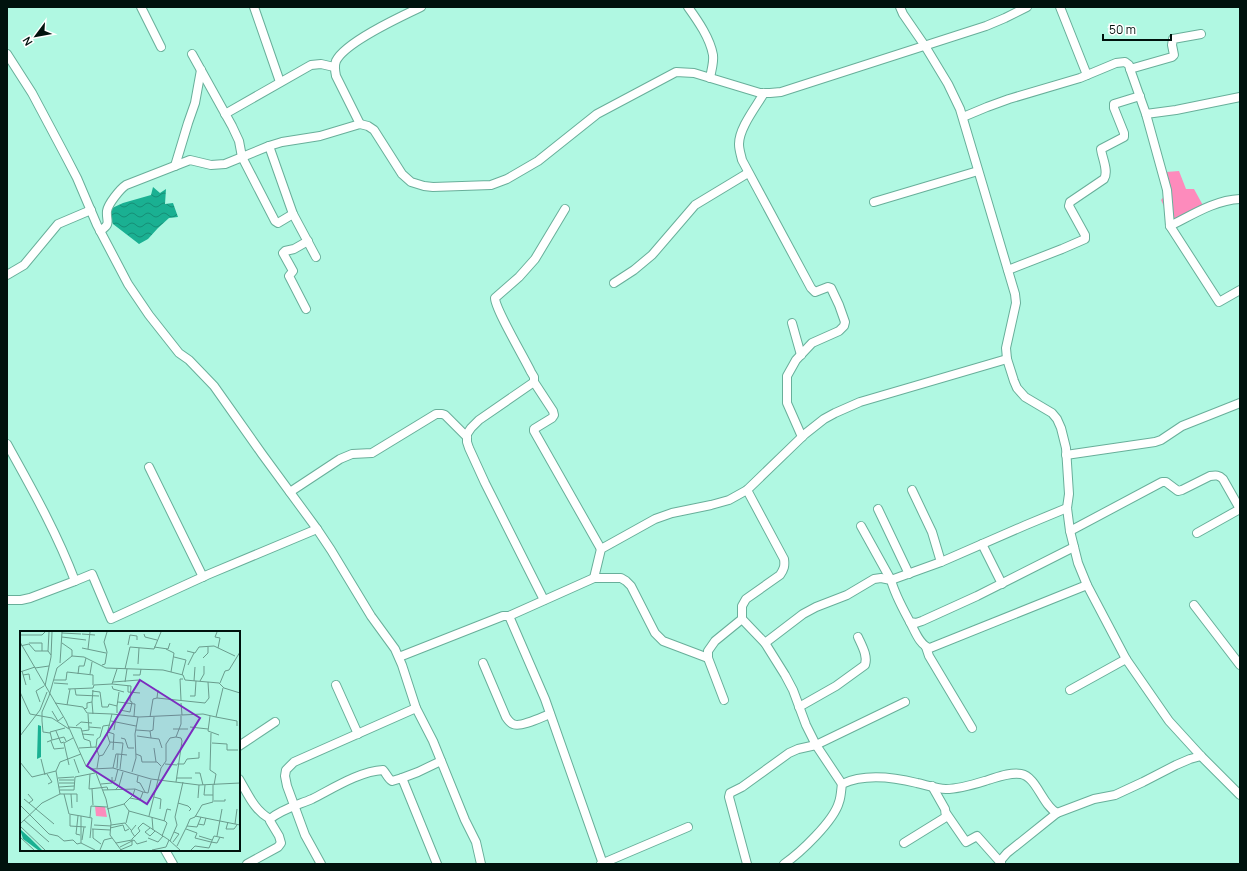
<svg xmlns="http://www.w3.org/2000/svg" width="1247" height="871" viewBox="0 0 1247 871" font-family="Manrope,sans-serif">
<style>
.green{fill:#fd8bbc}
.water{fill:url(#water-waves)}
.lines{fill:none;stroke-linecap:round;stroke-linejoin:round}
.street-casing{stroke:#68af9a;stroke-width:10}
.street{stroke:#fff;stroke-width:8}
.inset-road{fill:none;stroke:#6a9c8d;stroke-width:1}
.view{fill:#7b2cbf;fill-opacity:0.15;stroke:#7b2cbf;stroke-width:2}
.inset-edge{fill:none;stroke:#00120d;stroke-width:2}
</style>
<defs>
<pattern id="water-waves" width="16" height="10" patternUnits="userSpaceOnUse"><rect width="16" height="10" fill="#1ab092"/><path d="M0 5q4-4 8 0t8 0" fill="none" stroke="#158e76"/></pattern>
</defs>
<rect width="100%" height="100%" fill="#b0f8e2"/>
<path class="green" d="M1179,171l7,18h8l11,20 -34,13 -10,-22 5,-6v-22z"/>
<path class="water" d="M153,187l7,6 6,-4 -1,15 8,-1 5,14 -9,1 -11,10 -10,11 -9,5 -26,-20 -5,-10 2,-5 13,-6 28,-8z"/>
<g class="lines">
<defs>
<g id="street">
<path d="M141,7l20,40"/>
<path d="M254,7l26,75"/>
<path d="M688,7c10,14 22,31 25,48 1,8 -2,16 -3,23"/>
<path d="M900,7l3,7 22,32 23,38 12,25 55,185 1,9 -10,45 1,11 7,22 3,7 8,9 27,16 5,6 4,9 5,20 3,46 -2,14 3,23 8,32 9,22 39,74 43,62 32,35 39,39"/>
<path d="M1060,7l27,68"/>
<path d="M7,54l25,39 33,62 12,23 20,47 31,59 21,31 30,38 10,7 25,26 48,68 55,75 14,21 40,66 24,33 7,16 14,43 17,33 32,79 11,22 5,22"/>
<path d="M192,54l40,72 7,15 3,16 33,64 3,2 15,-9"/>
<path d="M1130,69l42,-12 2,-2 -2,-10 1,-6 28,-5"/>
<path d="M764,93c-8,14 -25,35 -25,51 0,6 2,11 3,16l69,128 4,4 13,-5 3,1 8,17 6,17 -1,4 -5,5 -27,12 -16,17 -9,16v27l15,34"/>
<path d="M225,114l86,-49 10,-1 13,3"/>
<path d="M1146,114l21,76 3,36c22,-11 45,-26 70,-27"/>
<path d="M963,117l24,-10 22,-8 71,-21 36,-15 9,-1 4,3 1,4 16,45 30,-4 64,-13"/>
<path d="M360,124l-24,-48c-1,-5 -2,-10 0,-15 9,-19 66,-45 85,-54"/>
<path d="M269,146l24,68 23,43"/>
<path d="M175,166l13,-43 7,-20 6,-33"/>
<path d="M874,202l104,-31"/>
<path d="M1170,226l49,76 21,-12"/>
<path d="M100,231c12,-8 6,-9 7,-20 1,-7 13,-22 19,-26l64,-25 21,5 14,-1 44,-18 13,-4 38,-6 40,-12 8,2 6,4 28,44 9,8 13,4 9,1 58,-2 16,-6 31,-18 59,-47 79,-42 18,1 66,20h10l11,-1 205,-66 19,-8 22,-11"/>
<path d="M1008,270l54,-21 23,-10v-4l-16,-29 1,-4 34,-23c5,-8 -2,-21 -3,-30l23,-12v-4l-10,-25v-4l26,-8"/>
<path d="M7,275l17,-10 34,-41 33,-14"/>
<path d="M614,283l20,-13 18,-15 43,-50 53,-32"/>
<path d="M306,309l-17,-33 4,-5 -10,-18 2,-2 9,-2 14,-8"/>
<path d="M792,323l9,32"/>
<path d="M534,382l19,29 1,4 -2,3 -18,11v2l67,118"/>
<path d="M7,444c25,45 50,89 68,137l-45,17 -9,2h-14"/>
<path d="M1066,455l89,-13 6,-2 21,-14 58,-23"/>
<path d="M149,467l54,110"/>
<path d="M747,490l37,69c1,7 0,10 -4,16l-34,24 -4,7v13l23,24 20,32 8,15 13,35 10,20 26,39"/>
<path d="M912,490l20,42 9,30"/>
<path d="M290,492l50,-33 12,-5 20,-1 64,-39h6l3,1 22,22"/>
<path d="M878,509l31,65"/>
<path d="M861,526l30,54c4,15 12,29 19,42l6,1 6,-2 55,-25 97,-49"/>
<path d="M1070,531l92,-49h4l12,9 4,-1 28,-14c6,-1 9,-1 13,3l17,30"/>
<path d="M1197,533l43,-24"/>
<path d="M982,544l20,40"/>
<path d="M594,578l7,-29 54,-30 17,-6 39,-8 18,-5 18,-10 58,-56 19,-15 11,-6 25,-11 147,-43"/>
<path d="M75,581l17,-7 19,45 96,-44 110,-46"/>
<path d="M544,600l-59,-117 -16,-35 -2,-6v-8l4,-6 8,-8 55,-38v-5l-3,-5c-6,-13 -36,-63 -36,-74l24,-21 16,-18 30,-50"/>
<path d="M1194,605l46,60"/>
<path d="M509,616l36,83 58,165"/>
<path d="M910,622c5,9 10,24 20,26l157,-63"/>
<path d="M765,643l38,-29 13,-7 31,-12 27,-16 7,-1 10,2 50,-18 85,-37 41,-17"/>
<path d="M926,647l3,9 43,72"/>
<path d="M399,657l104,-41h6l85,-38h27l5,3 5,5 24,47 8,8 45,17"/>
<path d="M483,663l23,54c2,3 4,6 7,7 7,4 29,-7 37,-10"/>
<path d="M336,685l22,49"/>
<path d="M1070,690l56,-31"/>
<path d="M724,700l-16,-42v-7l7,-10 27,-22"/>
<path d="M799,707l37,-21 29,-21c3,-9 -3,-19 -7,-28"/>
<path d="M239,746l36,-24"/>
<path d="M402,778l16,-6 23,-11"/>
<path d="M239,779c9,15 15,31 31,40"/>
<path d="M946,813l20,29 11,-6 24,27"/>
<path d="M904,843l42,-26 -1,-8 -13,-23"/>
<path d="M165,850l8,14"/>
<path d="M247,864l31,-17 3,-4 -2,-7 -9,-15v-2c12,-10 28,-14 42,-20 20,-10 48,-28 71,-29 3,3 5,9 9,11l10,-3 35,86"/>
<path d="M321,864l-16,-29 -18,-49 -2,-10 1,-6 8,-8 122,-54"/>
<path d="M601,864l87,-37"/>
<path d="M747,864l-18,-67 1,-4 12,-6 47,-34 9,-4 18,-4 89,-43"/>
<path d="M784,864c16,-11 50,-43 55,-62 2,-5 2,-12 3,-18 23,-11 51,-7 75,-1 9,2 20,6 29,6 14,0 29,-5 42,-9 10,-3 22,-8 33,-6 16,3 21,31 36,39l37,-14 21,-4 28,-13 33,-17 14,-6 11,-3"/>
<path d="M1001,864v-4l6,-7 50,-40"/>
</g>
</defs>
<use href="#street" class="street-casing"/>
<use href="#street" class="street"/>
</g>
<g transform="translate(20 631)">
<rect width="220" height="220" fill="#b0f8e2"/>
<path d="M75,175l10,1 2,10 -11,-1z" fill="#fd8bbc"/>
<path d="M18,94l3,1v31l-4,2zM0,198l10,9 12,12h-4l-15,-11z" fill="#1ab092"/>
<path class="inset-road" d="M29,1l-1,19 3,4M197,1l-2,5 5,1 -2,10M42,2l19,1M62,3l13,1M124,3l1,3 12,3M0,4h22l3,-3M42,6l24,3M0,11l46,79 20,45 10,7 10,26 5,24 -1,12 11,15M9,12h13v8M42,12l10,7v6M108,14l2,-10 7,1v4M0,15l9,-2 6,7h13M134,16l14,2 2,-6M62,17l24,5M68,18l2,-17M146,18l8,4 -3,19M167,20l8,2 4,-6 15,-1 21,10M154,26l12,3 -4,15M183,27l5,-5v-6M40,32l2,-31M118,33l1,-16M82,34l3,-1 2,-12 -3,-10 3,-10M168,34l6,-12M15,37l14,-2M97,38l-5,15 19,2 -1,15 2,1 -2,10 -10,-2M105,38l5,-22 24,2 7,-17M2,40l4,14M0,41l15,-5M58,43l1,-8h5l2,-8M70,43l2,-12M3,44l6,-1 1,6M113,44h7l1,-6M34,49h12l1,-8 26,3v10M174,50l1,-14M180,50l4,-7v-8M93,51l26,-2M105,51l2,-13M34,52l14,1M200,52l5,-12 4,-1 11,-18M25,55l6,-29 1,-25M92,55l1,3 11,3M108,55v6l12,1M48,58l25,-1 1,-3 18,-1M55,58l1,6 23,1M138,59l-1,8 48,5 4,-5 -1,-16M72,60l8,1 2,15h6l1,-3 8,2v7M0,61l10,22 22,4 17,11M29,65l-7,16v9l1,11 7,1M29,65l8,-28 15,-12 12,1 22,11 57,2 20,5 2,5 34,3 5,5 16,5M170,65h5l1,-15M161,69l-1,-21h3M20,71l-4,-11 8,-5M72,71l1,12M98,71l17,2 -1,12M35,72l28,4 4,6 25,1 -5,20 3,9 -7,12 -4,1 -2,12M161,72l1,12M47,74l3,-16M97,75l2,-14M64,78l3,-1v-5l5,-1 1,-12M32,80l6,10 5,-4M92,83l27,3 64,-3 13,3 7,-29M190,85l-2,15 11,4M130,86l3,-18 4,-1M196,86l21,4v5M91,90l25,5M56,95l5,-4 11,1M48,96l13,1 3,11 6,2 1,6M69,96l12,1M170,96l18,2M153,98h15M94,99l2,-12M116,99l14,1 1,7 8,1 3,9M36,100l5,12 3,-1M62,100l7,-1 -1,-16M130,100l3,-1 1,-13M88,101l6,2 -1,16M191,102l-1,37 6,4 -2,11M62,103l12,1M0,105l20,-26 7,-18M117,105l14,2M101,107l4,1 3,9h6M32,109l12,-3 2,4M31,110l3,8 10,-1M27,111l5,-2 -2,-8 15,-4M90,111l13,1M192,112l15,1v6h11M59,117l17,-1M134,117l2,14M116,123l5,2 1,6h15l4,4M79,125l-3,-9 1,-8 3,-2 3,-11 7,-1M21,128l4,16M54,128l5,14M0,131l12,15 24,-6 4,-9 21,-8M145,133l12,1M157,133h7l3,-5 12,-1v-6M49,134l-5,-22 9,-5M93,137l3,-14h2M97,137l1,-14 9,1M72,138l21,-1 38,11 48,6 41,-2M100,138l3,-26M112,141l4,-14 -1,-24 3,-17M175,142h5l3,12M27,143l5,8 -4,2M70,143l-1,15 18,-2 1,3M118,145l-1,6 3,1 5,9M38,147l16,-1M157,147h15M39,149h15M92,150h3l3,-12M156,151l6,-41 -1,-3 -5,-1M39,152h15M81,153l11,-1v-6M185,154l-1,10h9M39,156l15,-1M72,158l1,16M40,159h14l1,-13 20,-4M83,159l32,-1M95,159l4,-4 4,-14M8,163l5,6 -4,3M40,163h17v8M44,163l5,20 12,2M51,163l1,14M134,166l7,2 -1,10M110,167l10,2 3,-8 5,1 3,-13M178,167l1,-13M4,168l30,25M194,170h11v-2M158,172l10,3 3,3 -2,2M104,173l9,-9 2,-6 8,3M0,174l29,29 9,2 6,5 9,-1 4,4 4,-1 14,7M87,178l17,-5 5,7 36,10 2,2 -5,13M50,184v11l16,1M58,185l-2,18 4,1M129,185l12,-48 5,-7v-17l4,-6 6,-1 5,-13v-8M175,185l45,9M70,186l1,-11 16,1M132,186l1,13M4,189l25,22M144,190l3,-12 4,1M208,191l-2,7h8l3,-4M106,192l3,-12M0,193l22,-21 18,-9 -4,-23M178,193l6,1 2,-7M215,193l2,-15M74,194l17,1M91,194l14,-2 6,7M0,195l25,24M167,195l3,-7 5,-2 7,-12 11,-3v-17M90,197l13,-3 2,6 4,-2M130,197l-5,4 5,4 5,-5M72,198l18,1M73,198v9l8,6M166,198l11,4 -2,5 16,4M179,205l13,4M197,205l5,-27M0,206l14,13M115,206l-4,-6 5,-6M128,207l10,4 5,-6M62,209l2,-13M150,210l7,-16 -2,-8 8,-35M153,211l6,-8 -5,-2M191,211l6,1 3,-6M61,212v-27l11,2 -2,20M96,212l16,-3M157,215l10,-20 10,1 4,-10M100,216l14,-7 3,4 10,-3M80,219l4,-10 8,-2M100,219l12,-5v-6l8,-8 -2,-3 5,-5 26,17 11,10M132,219l14,-3 3,-7M171,219l4,-4 14,2 5,-12 10,2"/>
<path class="view" d="M120,49l60,38 -53,86 -60,-38z"/>
<rect width="220" height="220" class="inset-edge"/>
</g>
<rect width="1247" height="871" fill="none" stroke="#00120d" stroke-width="16"/>
<g transform="translate(36 36) rotate(238)" stroke="#ffffff" stroke-width="3" paint-order="stroke">
<path d="M0-3L7 15L0 10L-7 15Z" fill="#00120d"/>
<text y="-6" font-size="11" font-weight="bold" text-anchor="middle" fill="#00120d">N</text>
</g>
<path d="M1103 34v6h68v-6" fill="none" stroke="#00120d" stroke-width="2"/>
<text x="1109" y="34" font-size="12" fill="#00120d" stroke="#ffffff" stroke-width="3" paint-order="stroke">50 m</text>
</svg>
